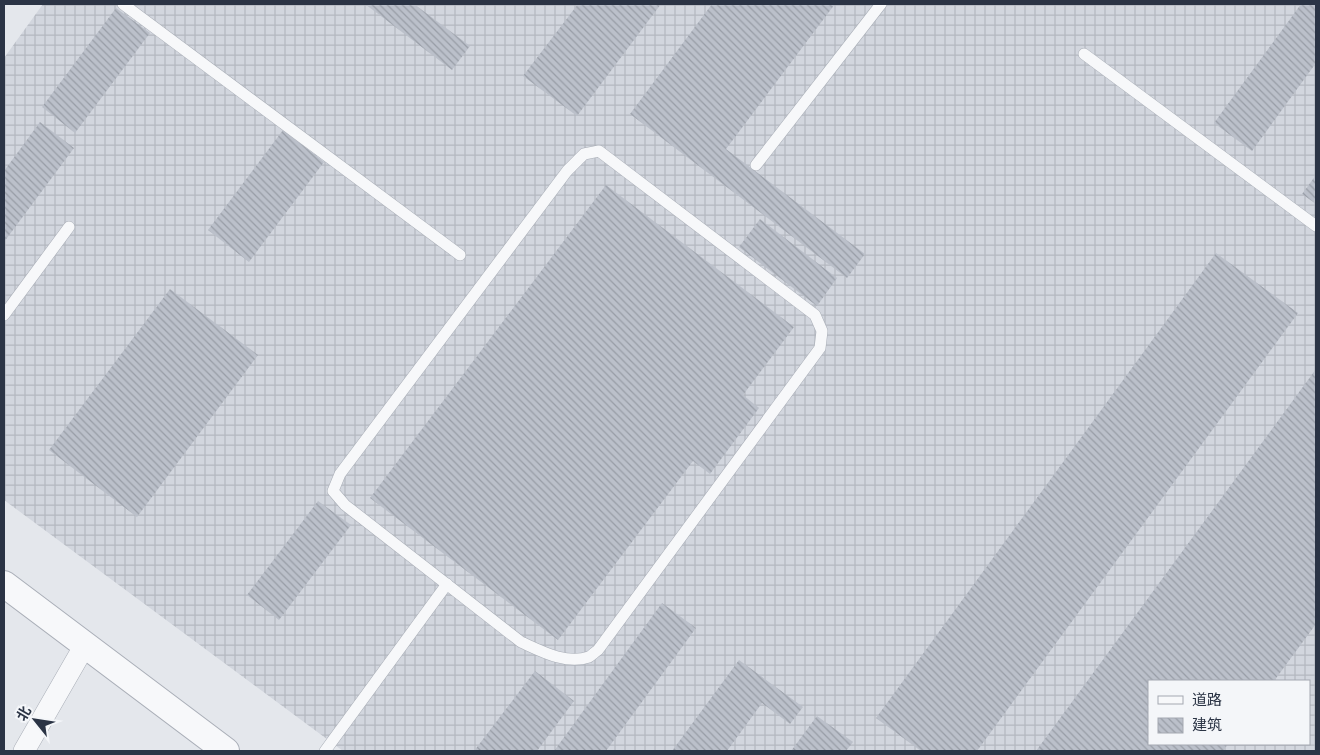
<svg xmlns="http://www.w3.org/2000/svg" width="1320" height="755" viewBox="0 0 1320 755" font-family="'Nunito Sans','Noto Sans SC',sans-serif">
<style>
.industrial{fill:url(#industrial-grid);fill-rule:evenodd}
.building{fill:url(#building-back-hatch)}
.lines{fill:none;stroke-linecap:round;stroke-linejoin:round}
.service-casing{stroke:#a9aeb7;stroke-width:12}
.minor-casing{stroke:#a9aeb7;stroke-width:22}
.tertiary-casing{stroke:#a9aeb7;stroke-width:28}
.service{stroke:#f7f8fa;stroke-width:11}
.minor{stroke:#f7f8fa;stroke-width:21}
.tertiary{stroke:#f7f8fa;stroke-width:26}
</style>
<defs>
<pattern id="industrial-grid" width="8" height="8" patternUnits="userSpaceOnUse" patternTransform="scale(1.25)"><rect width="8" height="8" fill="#d2d6de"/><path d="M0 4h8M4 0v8" fill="none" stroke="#b4b8c0"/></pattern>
<pattern id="building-back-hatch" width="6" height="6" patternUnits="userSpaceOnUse" patternTransform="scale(1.25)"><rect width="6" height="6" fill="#bbc0ca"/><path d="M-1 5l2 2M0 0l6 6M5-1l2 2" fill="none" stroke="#989da6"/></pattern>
</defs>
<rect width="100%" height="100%" fill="#e4e7ec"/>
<path class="industrial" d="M43,4h1273v747h-973l-339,-251v-442zM1149,681h160v63h-160z"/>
<g class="building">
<path d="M365,4h49l56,42 -18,24z"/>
<path d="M578,4h83l-84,112 -54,-40z"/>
<path d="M712,4h123l-109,145 139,105 -18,24 -217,-164z"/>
<path d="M1301,4h15v59l-64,88 -38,-28z"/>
<path d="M116,8l34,25 -75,100 -33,-26z"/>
<path d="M40,122l34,26 -70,94v-71z"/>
<path d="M283,130l41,32 -75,100 -41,-32z"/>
<path d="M1316,175v29l-14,-10z"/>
<path d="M606,185l188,142 -51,68 16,13 -49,66 -17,-13 -135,179 -188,-142z"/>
<path d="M760,219l77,59 -20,28 -78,-59z"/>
<path d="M1216,253l82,60 -321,438h-56l-45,-33z"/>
<path d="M170,289l88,66 -121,162 -88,-67z"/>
<path d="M1316,369v255l-42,57h-125v63h79l-5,7h-187z"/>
<path d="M318,501l33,24 -72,95 -32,-25z"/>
<path d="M662,603l34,25 -90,123h-52z"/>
<path d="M739,660l64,47 -13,17 -28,-21 -35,48h-55z"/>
<path d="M535,671l39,30 -37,50h-63z"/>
<path d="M817,716l36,26 -7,9h-55z"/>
</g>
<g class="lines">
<defs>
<g id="service">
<path d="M123,4l337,251"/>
<path d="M1084,54l232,172"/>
<path d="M599,151l216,164 7,16 -2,17 -222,302c-3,2 -6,5 -9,7 -23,8 -48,-6 -68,-15l-176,-137 -12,-14 7,-17 227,-303 17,-17z"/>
<path d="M756,165l125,-161"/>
<path d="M4,315l65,-88"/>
<path d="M325,751l122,-167"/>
</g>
<path id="minor" d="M24,751l61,-106"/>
<path id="tertiary" d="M4,584l222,167"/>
</defs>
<use href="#service" class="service-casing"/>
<use href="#minor" class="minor-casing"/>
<use href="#tertiary" class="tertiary-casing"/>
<use href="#service" class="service"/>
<use href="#minor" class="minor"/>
<use href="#tertiary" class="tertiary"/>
</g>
<rect width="1320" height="755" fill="none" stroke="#2b3445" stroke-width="10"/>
<rect x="1148" y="680" width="162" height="65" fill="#f4f6f9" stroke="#a4a8b1"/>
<rect x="1158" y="696" width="25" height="8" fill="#f7f8fa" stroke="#a4a8b1"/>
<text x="1192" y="705" font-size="15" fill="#2b3445">道路</text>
<rect x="1158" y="718" width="25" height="15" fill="url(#building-back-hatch)" stroke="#a4a8b1"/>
<text x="1192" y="730" font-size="15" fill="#2b3445">建筑</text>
<g transform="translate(35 720) rotate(300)" stroke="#f4f6f9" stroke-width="4" paint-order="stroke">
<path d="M0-4L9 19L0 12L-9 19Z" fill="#2b3445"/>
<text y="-8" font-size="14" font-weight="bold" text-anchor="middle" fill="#2b3445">北</text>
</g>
</svg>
